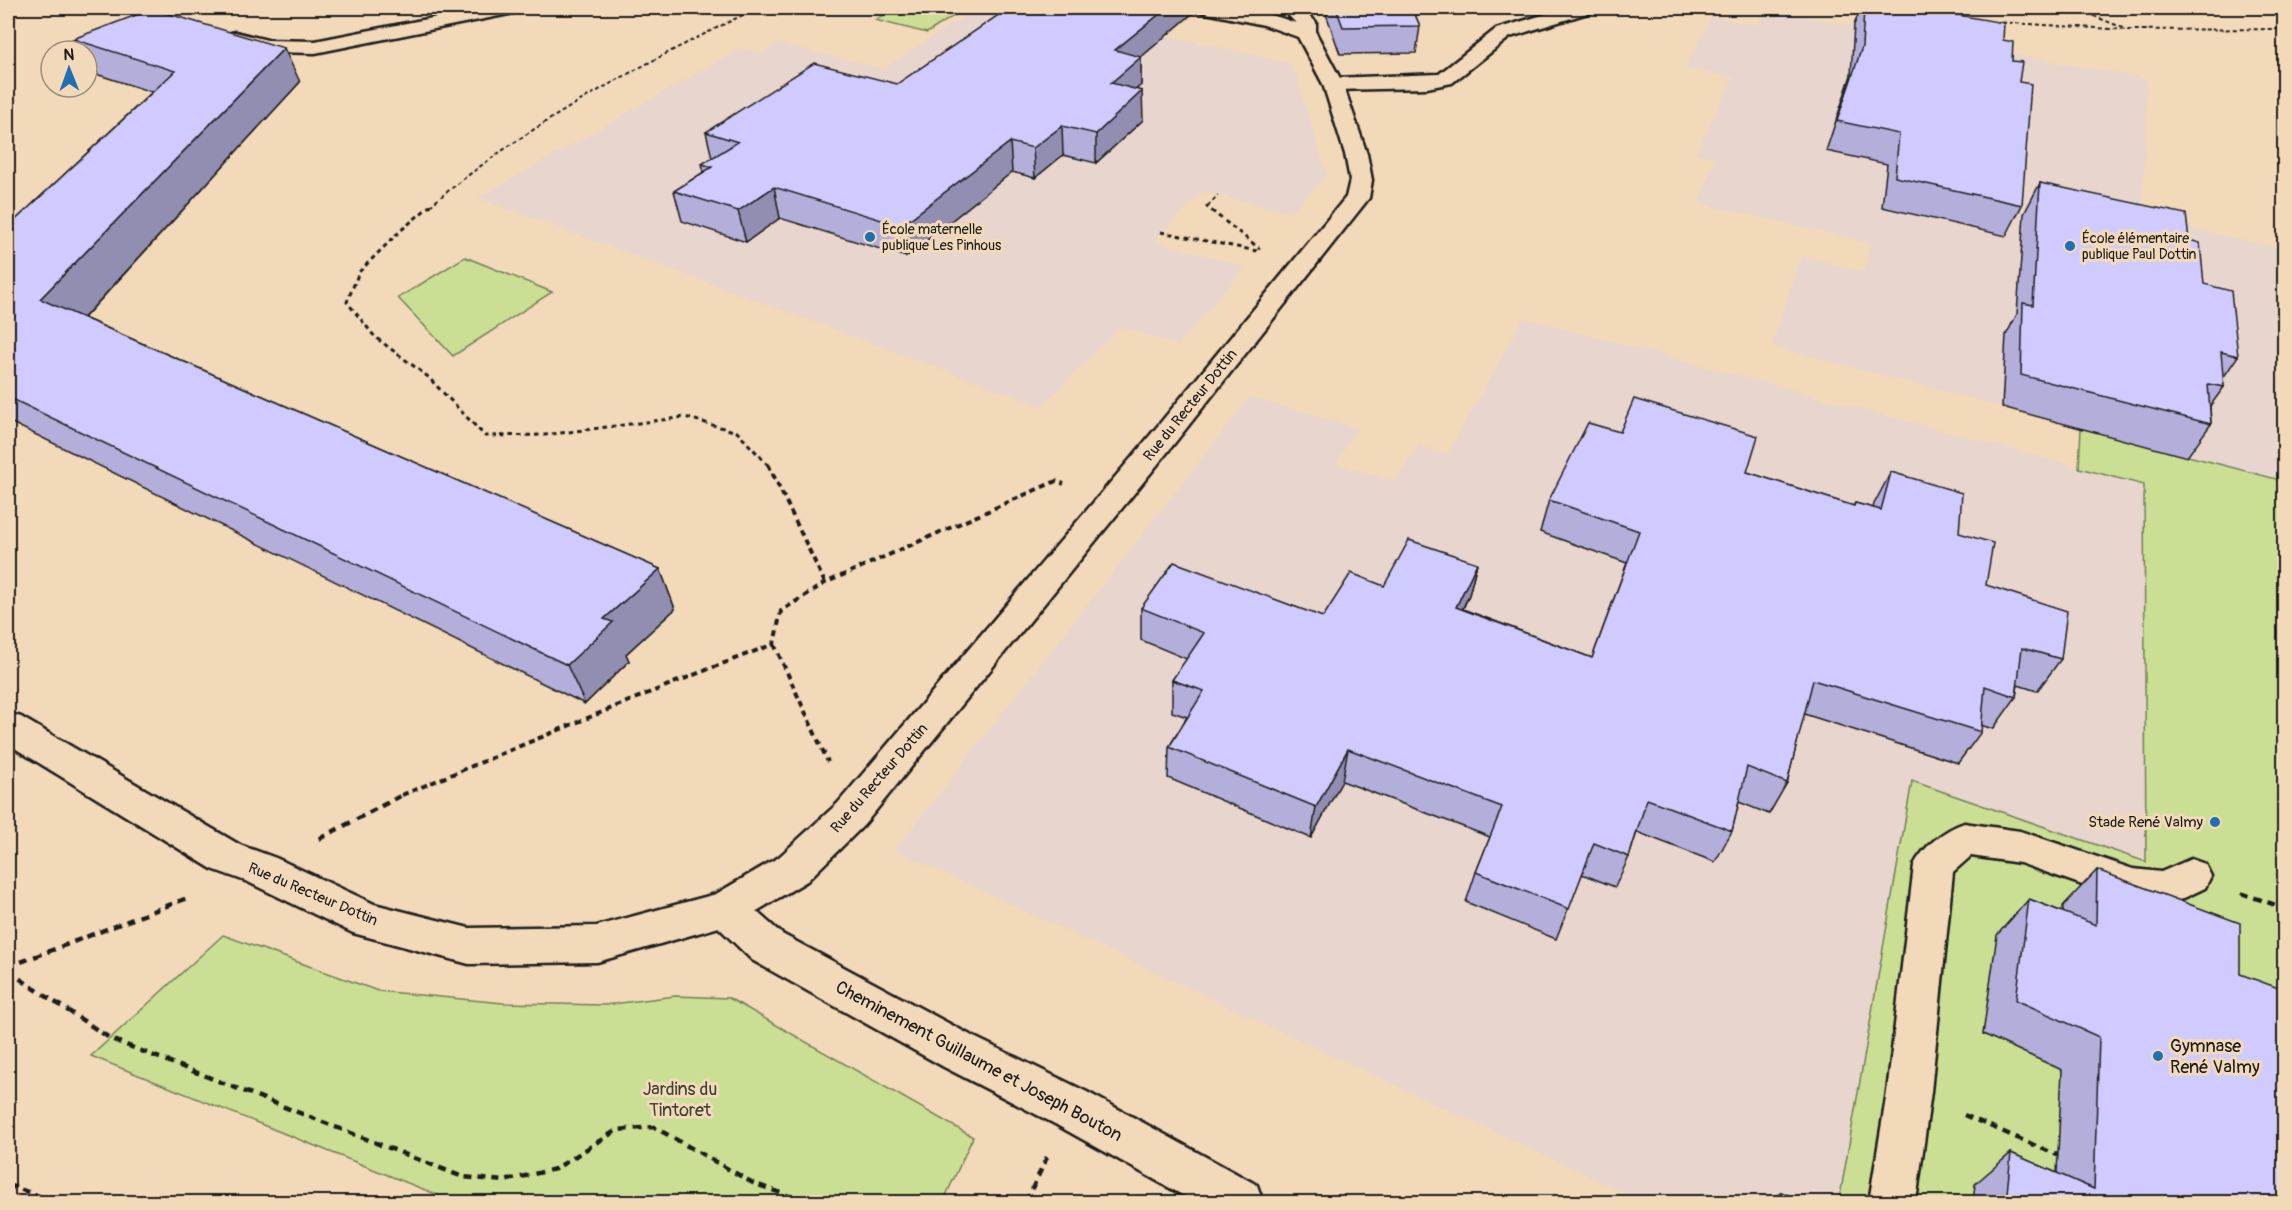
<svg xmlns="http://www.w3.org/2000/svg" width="2292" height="1210" viewBox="0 0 2292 1210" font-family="Pangolin,sans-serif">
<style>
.built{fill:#e8d5ce}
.green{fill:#cadf94;stroke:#737e58;stroke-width:1.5}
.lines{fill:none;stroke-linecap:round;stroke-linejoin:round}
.lane-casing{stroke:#1c1c1c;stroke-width:5}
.street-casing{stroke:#1c1c1c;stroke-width:5}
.path-far3{stroke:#1c1c1c;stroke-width:2;stroke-dasharray:4 3;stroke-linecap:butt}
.path-far2{stroke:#1c1c1c;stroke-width:3;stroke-dasharray:4.5 4;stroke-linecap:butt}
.path-far1{stroke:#1c1c1c;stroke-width:4;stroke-dasharray:6 4.5;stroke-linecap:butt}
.path{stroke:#1c1c1c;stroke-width:4.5;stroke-dasharray:8 6;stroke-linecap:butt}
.lane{fill:#f2d9b9;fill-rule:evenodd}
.street{fill:#f2d9b9;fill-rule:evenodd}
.wall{fill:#b3afda;stroke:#1c1c1c;stroke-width:1.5}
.shaded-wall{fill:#928eb2;stroke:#1c1c1c;stroke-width:1.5}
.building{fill:#d0cbfe;stroke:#1c1c1c;stroke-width:1.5}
.poi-dot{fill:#1f6fb2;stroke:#f2d9b9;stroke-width:2}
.labels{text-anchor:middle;stroke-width:6;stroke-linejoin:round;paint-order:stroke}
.far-poi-label{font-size:14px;fill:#1c1c1c;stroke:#f2d9b9;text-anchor:start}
.street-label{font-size:15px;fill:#1c1c1c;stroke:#f2d9b9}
.poi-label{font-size:15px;fill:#1c1c1c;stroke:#f2d9b9;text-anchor:end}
.near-poi-label{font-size:18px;fill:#1c1c1c;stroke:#f2d9b9;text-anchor:start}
.near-street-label{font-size:18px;fill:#1c1c1c;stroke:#f2d9b9}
.near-park-label{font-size:18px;fill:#3f4334;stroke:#f2d9b9}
</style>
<rect width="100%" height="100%" fill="#f2d9b9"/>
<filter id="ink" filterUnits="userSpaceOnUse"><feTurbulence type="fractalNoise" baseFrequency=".0167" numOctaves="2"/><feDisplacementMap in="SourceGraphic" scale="12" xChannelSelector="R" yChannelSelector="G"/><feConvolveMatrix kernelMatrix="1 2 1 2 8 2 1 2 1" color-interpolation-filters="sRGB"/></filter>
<g filter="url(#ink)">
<g class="built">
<path d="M976,8h66l250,56 35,111 -37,38 -87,-22 -50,50 92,26 -67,78 -57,-19 -79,80 -564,-208 263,-150 20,5 17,-10 105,26z"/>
<path d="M1766,9l381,70 -5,139 142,31v232l-512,-135 29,-90 62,16 8,-29 -172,-40 16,-45 -19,-5 37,-75 -48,-10 27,-51 46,8z"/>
<path d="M1524,318l620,167 2,378 -234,-82 -73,421h-195l-749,-352 355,-453 107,31 -21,35 58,19 25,-36 28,9z"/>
</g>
<g class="green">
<path d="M896,8h70l-39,25 -52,-13z"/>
<path d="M465,257l87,35 -99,64 -55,-58z"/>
<path d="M2081,428l203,53v721h-445l73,-421 234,81 -2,-377 -65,-17z"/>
<path d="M223,935l155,56 125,12 102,2 70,-9 54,2 244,139 -30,65h-488l-364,-146z"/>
</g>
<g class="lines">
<defs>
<g id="lane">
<path d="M483,8h35l-2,4 -7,2 -194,39 -48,-1 -39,-10 -3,-4 3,-4 7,-2 32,8 48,1z"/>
<path d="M1566,8h27l-2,4 -81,25 -58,46 -25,5 -94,2 -7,-2 -3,-4 3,-4 7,-2 106,-4 57,-45z"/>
<path d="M1964,823l56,8 113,38 28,3 30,-13 14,5 6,12 -6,12 -40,19 -32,-4 -113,-40 -49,-7 -18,16 -22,220 -15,110h-47l18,-110 27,-227c10,-19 30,-35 50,-42z"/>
<path d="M726,891l14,6 42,37 192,103 113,55 170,93 6,17h-68l-140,-78 -111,-57 -192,-107 -40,-39 -6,-12 6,-12z"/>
</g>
<path id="street" d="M1199,8c32,-4 66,4 97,15l-15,-15h20l15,14v11l27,51 24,70 5,26 -3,18 -211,266 -294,361 -57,56 -67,40 -143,41 -128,2 -116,-31 -105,-51 -36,-13 -204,-125v-31l13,4 219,128 36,13 98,46 95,24 128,-2 119,-32 63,-37 59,-54 300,-353 208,-253 4,-17 -5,-26 -22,-70 -25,-47 -34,-12 -63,-13z"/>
</defs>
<use href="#lane" class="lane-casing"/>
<use href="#street" class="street-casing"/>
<g class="path-far3">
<path d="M1786,8l78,5"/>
<path d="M2074,8l52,21"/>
<path d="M1995,22l134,8 155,-1"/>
<path d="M430,206c99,-84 211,-141 327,-198"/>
<path d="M1208,206l10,-11"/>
</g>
<g class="path-far2">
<path d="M431,205l-31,26 -41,41 -12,30 28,35 52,39 58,60 60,-1 140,-18 52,15 32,34"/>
<path d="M1209,205l-2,2 53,42"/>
<path d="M1161,232l96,19"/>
</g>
<g class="path-far1">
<path d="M768,464l57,119"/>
<path d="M774,644l54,118"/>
<path d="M402,795c124,-51 247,-104 372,-151l7,-33 44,-28 231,-102 8,3"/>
</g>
<g class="path">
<path d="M319,839l87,-46"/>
<path d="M2241,893l43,15"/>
<path d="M8,967l182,-70"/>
<path d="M8,971l103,68 352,138 41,4 51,-12 62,-39 37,-3 99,56 39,14 24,5"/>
<path d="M1964,1115l98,42"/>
<path d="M8,1185l48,17"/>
<path d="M1026,1202l21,-45"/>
</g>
<use href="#lane" class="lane"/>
<use href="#street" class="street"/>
</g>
<g class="wall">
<path d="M1009,8h190l-58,49v28l-5,4 7,31 -47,43 -33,-8 -28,23 -23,-6 -106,85 -126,-39 -34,24 -64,-21 -8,-30 30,-19 -2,-8 10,-6 -6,-26 191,-48z"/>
<path d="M1324,8h88l8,18 -4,27 -76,1z"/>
<path d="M1861,8h57l85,32 9,21 7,21 3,123 -16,31 -124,-29 5,-43 -61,-13 25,-76 3,-50z"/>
<path d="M73,39l227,43 -216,236 576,251 15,40 -49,45 3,7 -44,43 -577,-283v-194l144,-135 -59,-19 -6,-10v-12h-7z"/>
<path d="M2040,183l149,57 15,44 34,72 -15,22 1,9 -14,19 1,18 -24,33 -185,-50 4,-72 11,-21 7,-100z"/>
<path d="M1747,472l106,34 2,-3 18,5 1,-4 17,-32 68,61 27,52 75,74 -24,32 -19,-6 -2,12 -23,32 -12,-4v7l-23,31 -154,-49 -17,69 -18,31 -30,-12 -7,29 -17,31 -78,-30 -8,25 -14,30 -33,-13 -26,65 -90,-37 10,-30 14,-35 -148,-56 -31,57 -143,-60 1,-31 18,-30 -15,-5v-32l15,-21 -46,-19v-32l182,9 61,-31 93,-23 -8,32 -6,14 129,49 35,-95 -87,-31 9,-32z"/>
<path d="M2097,870l143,104 44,229h-311l2,-19 36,-31 46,20 5,-103 -79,-36 14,-99 32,-36 34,13v-6z"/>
<path d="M1781,1192l25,11h-34z"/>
</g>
<g class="shaded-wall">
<path d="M1167,8h32l-58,49v28l-30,27v-29l4,-33z"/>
<path d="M284,48l16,34 -234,255 -26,-38z"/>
<path d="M1142,91l1,29 -47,43v-29z"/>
<path d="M1062,126l1,29 -28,23 -2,-30z"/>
<path d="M1010,142l2,30 -106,85 -5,-31z"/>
<path d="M774,187l6,31 -34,24 -8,-31z"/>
<path d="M1477,563l-8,32 -21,44 8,-32z"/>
<path d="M660,569l15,40 -49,45 3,7 -44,43 -18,-39 37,-46z"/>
<path d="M1348,749l-6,32 -31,57 5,-31z"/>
</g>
<g class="building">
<path d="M1009,8h158l-52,42 26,7 -30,26 31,8 -46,43 -34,-8 -29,22 -23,-6 -109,84 -127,-39 -36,24 -64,-20 38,-24 -10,-3 36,-22 -32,-10 108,-69 83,21z"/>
<path d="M1336,8h76l8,18 -77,1z"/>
<path d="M1864,8h54l86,15 -1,17 10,2 -1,19 10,1 -3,20 12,2 -9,121 -127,-28 4,-43 -62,-13 25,-74z"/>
<path d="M152,9l132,39 -244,251 620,270 -56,50 9,3 -46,43 -559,-268v-170l167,-156 -102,-32z"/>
<path d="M2040,183l146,31 3,26 11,3 4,41 27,7 7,65 -17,-4 3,35 -16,-3 3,40 -190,-49 2,-72 10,2z"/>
<path d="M1634,399l124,37 -11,36 107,34 1,-3 26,7 10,-38 71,21 -3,40 34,10 -7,42 81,26 -6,48 -39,-11 -6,49 -31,-11 -4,46 -168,-52 -26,103 -40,-16 -15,64 -85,-32 -18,58 -35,-14 -25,66 -93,-37 26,-65 -154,-58 -32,58 -147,-60 35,-56 -32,-11 32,-47 -63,-25 33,-46 149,55 28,-44 33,13 25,-46 68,23 -21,44 136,51 47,-127 -90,-31 39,-77 32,9z"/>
<path d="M2097,870l143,53v51l44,16v213h-278l5,-50 83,36 5,-152 -83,-37 13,-101 67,26z"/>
<path d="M1781,1192l25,11h-27z"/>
</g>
</g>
<g class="poi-dot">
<circle cx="870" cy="237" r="6"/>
<circle cx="2070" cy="246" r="6"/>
<circle cx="2215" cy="822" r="6"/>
<circle cx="2158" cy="1056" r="6"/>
</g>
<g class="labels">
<g class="far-poi-label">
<text x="882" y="234">École maternelle<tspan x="882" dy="16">publique Les Pinhous</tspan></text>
<text x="2082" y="243">École élémentaire<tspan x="2082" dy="16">publique Paul Dottin</tspan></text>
</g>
<g class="street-label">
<text transform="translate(1190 405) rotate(-51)" y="5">Rue du Recteur Dottin</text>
<text transform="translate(879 778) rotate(-49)" y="5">Rue du Recteur Dottin</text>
<text transform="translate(313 894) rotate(23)" y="5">Rue du Recteur Dottin</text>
</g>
<g class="poi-label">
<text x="2203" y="827">Stade René Valmy</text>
</g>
<g class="near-poi-label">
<text x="2170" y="1052">Gymnase<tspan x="2170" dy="21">René Valmy</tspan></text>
</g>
<g class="near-street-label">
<text transform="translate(979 1061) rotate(28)" y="6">Cheminement Guillaume et Joseph Bouton</text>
</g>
<g class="near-park-label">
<text x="680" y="1095">Jardins du<tspan x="680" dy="21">Tintoret</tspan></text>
</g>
</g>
<rect width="2292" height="1210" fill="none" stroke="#f2d9b9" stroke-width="30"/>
<rect x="15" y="15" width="2262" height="1180" fill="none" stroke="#1c1c1c" stroke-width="2" filter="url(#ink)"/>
<g transform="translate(69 69) rotate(359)"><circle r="28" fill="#f2d9b9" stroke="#9c8d7a" stroke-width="1.5"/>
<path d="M0-4.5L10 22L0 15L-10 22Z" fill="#1f6fb2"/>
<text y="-9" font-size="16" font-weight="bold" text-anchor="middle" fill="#1c1c1c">N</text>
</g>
</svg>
